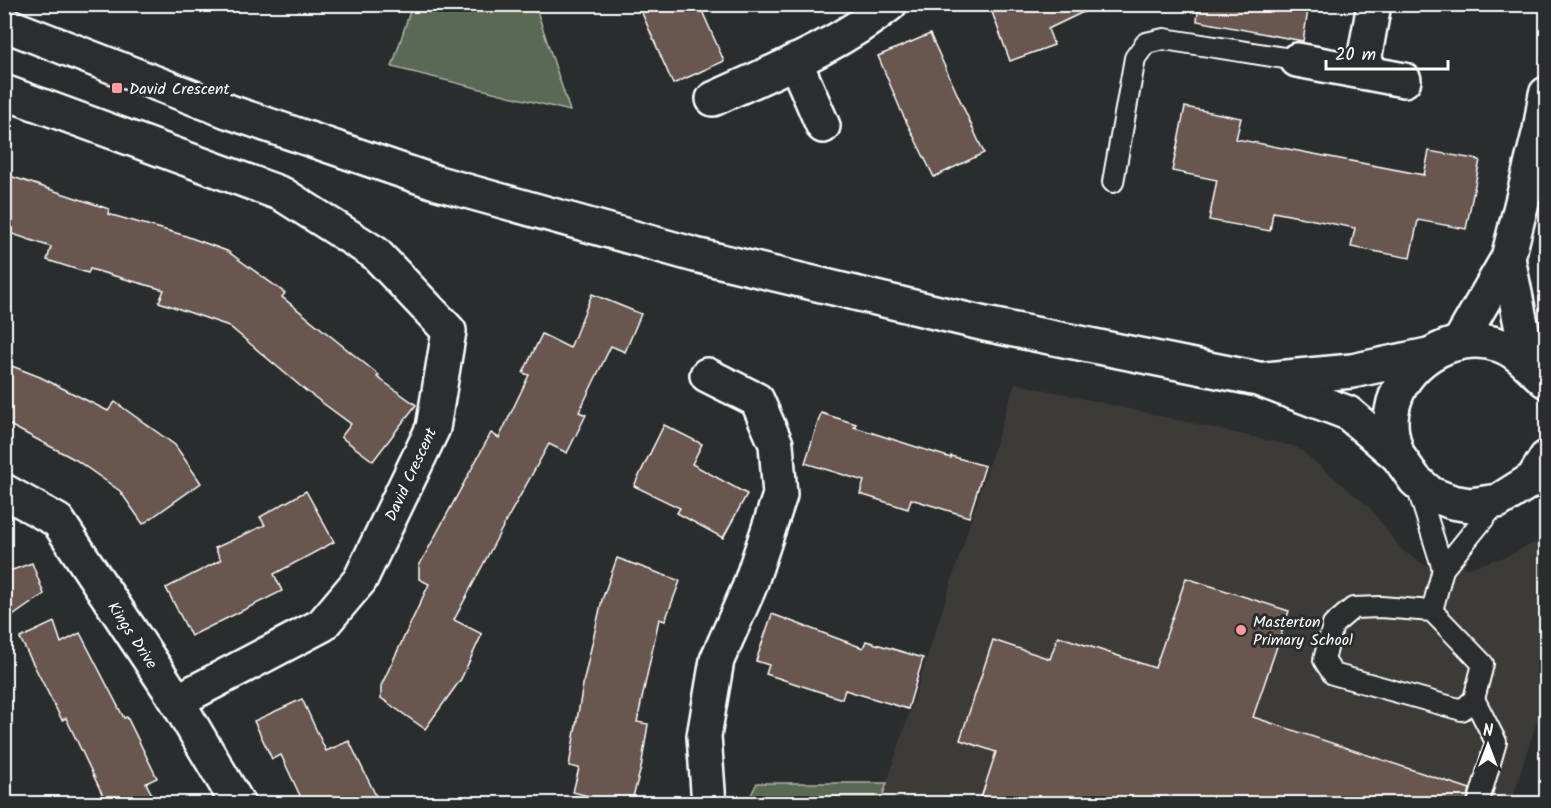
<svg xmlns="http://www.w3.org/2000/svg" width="1551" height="808" viewBox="0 0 1551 808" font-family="Kalam,sans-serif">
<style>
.built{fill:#3c3a38}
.green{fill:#5a6952;stroke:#acb4a8;stroke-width:1.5}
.building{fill:#67574f;stroke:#fff;stroke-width:1.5}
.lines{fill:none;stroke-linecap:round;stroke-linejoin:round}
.service-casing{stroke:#fff;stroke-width:24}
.minor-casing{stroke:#fff;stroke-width:38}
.secondary-casing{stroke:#fff;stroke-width:38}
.service{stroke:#2a2d2e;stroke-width:20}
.minor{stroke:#2a2d2e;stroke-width:33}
.secondary{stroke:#2a2d2e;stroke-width:33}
.poi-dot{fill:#ff9aa2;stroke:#2a2d2e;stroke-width:2}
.labels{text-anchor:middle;stroke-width:6;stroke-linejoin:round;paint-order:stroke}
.poi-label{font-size:16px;fill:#fff;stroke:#2a2d2e;text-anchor:start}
.street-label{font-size:16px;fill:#fff;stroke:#2a2d2e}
</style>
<rect width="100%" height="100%" fill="#2a2d2e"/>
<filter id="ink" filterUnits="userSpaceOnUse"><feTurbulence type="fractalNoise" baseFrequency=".0167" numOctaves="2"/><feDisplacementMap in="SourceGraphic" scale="12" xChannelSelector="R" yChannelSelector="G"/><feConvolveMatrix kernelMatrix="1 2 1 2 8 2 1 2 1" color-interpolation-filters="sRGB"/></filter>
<g filter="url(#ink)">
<path class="built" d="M1015,383l282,64 72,60 33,43 23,15 43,3 37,-11 41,-20v155l-35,111 -631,1z"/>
<g class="green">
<path d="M412,5h123l35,106 -178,-44z"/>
<path d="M757,783h130l-7,20h-133z"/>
</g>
<g class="building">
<path d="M638,4h61l25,57 -51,23z"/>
<path d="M989,4h111l-52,25 6,16 -44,16z"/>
<path d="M1199,4h110l-6,37 -106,-20z"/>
<path d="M930,34l54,119 -50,24 -32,-64 -24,-57z"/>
<path d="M1185,107l56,11 -5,21 188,36 5,-24 51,9 -14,69 -48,-9 -8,38 -59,-11 4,-19 -82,-16 -3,19 -61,-11 8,-40 -45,-9z"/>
<path d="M4,174l105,35 -1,5 75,21 44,16 58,42 -3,4 97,78 -2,2 39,28 -43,56 -32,-24 10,-13 -46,-34 -76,-64 -70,-24 5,-12 -74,-21 -2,4 -41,-13 4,-13 -47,-16z"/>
<path d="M592,294l49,20 -16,38 -14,-6 -32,66 7,3 -19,38 -18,-9 -43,77 -52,99 28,14 -21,45 -36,50 -44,-31v-12l48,-102 -10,-5v-13l72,-133 8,5 30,-63 -6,-2 19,-39 28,14z"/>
<path d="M4,363l36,14 68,34 7,-9 60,43 26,38 -58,41 -23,-33 -44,-31 -72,-38z"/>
<path d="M821,413l35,11 -2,3 97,31v-2l34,10 -16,51 -58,-18 -3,10 -48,-15 4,-13 -59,-18z"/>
<path d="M664,425l38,19 -10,20 55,30 -24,44 -46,-25 3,-5 -46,-22z"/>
<path d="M306,491l28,51 -60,32 8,17 -91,45 -25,-48 55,-28 -6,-12 50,-23 -5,-8z"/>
<path d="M617,558l63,23 -15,40 -6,-2 -22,103 11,2 -7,44 -10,36h-13l-45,-12 6,-24 -10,-2 15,-87 18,-79z"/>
<path d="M32,563l12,31 -40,28v-49z"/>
<path d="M1186,578l103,33 -36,106 217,72 -4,15h-487l17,-52 -36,-12 33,-100 57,19 8,-23 97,32z"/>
<path d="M772,614l91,34 3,-7 57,17 -15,51 -63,-19 -3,9 -76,-25 3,-9 -13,-4z"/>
<path d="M54,622l7,21 19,-10 44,85 3,-1 30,61 -11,5 11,21h-50l-41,-86 -4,2 -42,-82z"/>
<path d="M302,699l24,52 23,-10 31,63h-76l-23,-49 -9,4 -18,-38z"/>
</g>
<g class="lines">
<defs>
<g id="service">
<path d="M1113,182l22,-124 11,-15 18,-4 133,21"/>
<path d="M1416,483l27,86"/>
<path d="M1381,607l51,4 51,53 -9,35 -12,11 -129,-36 -9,-14 9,-35 20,-17z"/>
<path d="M1432,611l11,-42 55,-68"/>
<path d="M1474,699l22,43 -18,62"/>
</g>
<g id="minor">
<path d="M1297,60l65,12 12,-68"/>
<path d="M795,61l28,65"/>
<path d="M1362,72l42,8"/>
<path d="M4,92l278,102 93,59 74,78 -16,97 -73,152 -38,45 -145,76"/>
<path d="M713,99c61,-28 124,-52 177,-95"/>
<path d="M1508,258l21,107"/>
<path d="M1459,343l49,-85 32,-128 6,-36"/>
<path d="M707,375l50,25 19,44 4,51 -31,93 -32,72 -13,76 5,68"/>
<path id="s1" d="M4,491l54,30 119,180 61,103"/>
</g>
<g id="secondary">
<path d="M4,24l226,88 208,71 257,72 290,69 273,55 90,34 50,43 17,24 16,14 21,8 18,3 28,-4 35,-22 13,-21"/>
<path d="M1266,379l86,-8 76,-16"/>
<path d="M1398,456c-5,-15 -9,-29 -6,-45 7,-47 61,-82 107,-66 19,6 32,23 47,36"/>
</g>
</defs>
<use href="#service" class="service-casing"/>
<use href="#minor" class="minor-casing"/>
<use href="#secondary" class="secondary-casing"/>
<use href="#service" class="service"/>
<use href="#minor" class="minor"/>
<use href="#secondary" class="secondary"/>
</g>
</g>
<g class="poi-dot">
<rect x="111" y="82" width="12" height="12" rx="3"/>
<circle cx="1241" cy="630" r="6"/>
</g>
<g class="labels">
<g class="poi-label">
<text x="129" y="94">David Crescent</text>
<text x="1253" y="627">Masterton<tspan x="1253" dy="18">Primary School</tspan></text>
</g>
<g class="street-label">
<text transform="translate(410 474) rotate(-65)" y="6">David Crescent</text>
<text dy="6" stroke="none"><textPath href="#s1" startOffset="198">Kings Drive</textPath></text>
</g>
</g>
<rect width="1551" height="808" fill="none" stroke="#2a2d2e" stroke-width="24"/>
<rect x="12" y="12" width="1527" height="784" fill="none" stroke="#fff" stroke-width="2" filter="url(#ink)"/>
<g transform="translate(1488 745)" stroke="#2a2d2e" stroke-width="4.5" paint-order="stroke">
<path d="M0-4.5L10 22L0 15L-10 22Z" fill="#ffffff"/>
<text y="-9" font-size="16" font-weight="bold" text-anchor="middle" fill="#ffffff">N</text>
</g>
<path d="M1326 60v9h122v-9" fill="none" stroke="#ffffff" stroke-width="3"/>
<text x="1335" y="60" font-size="18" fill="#ffffff" stroke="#2a2d2e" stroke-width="4.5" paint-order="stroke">20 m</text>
</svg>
